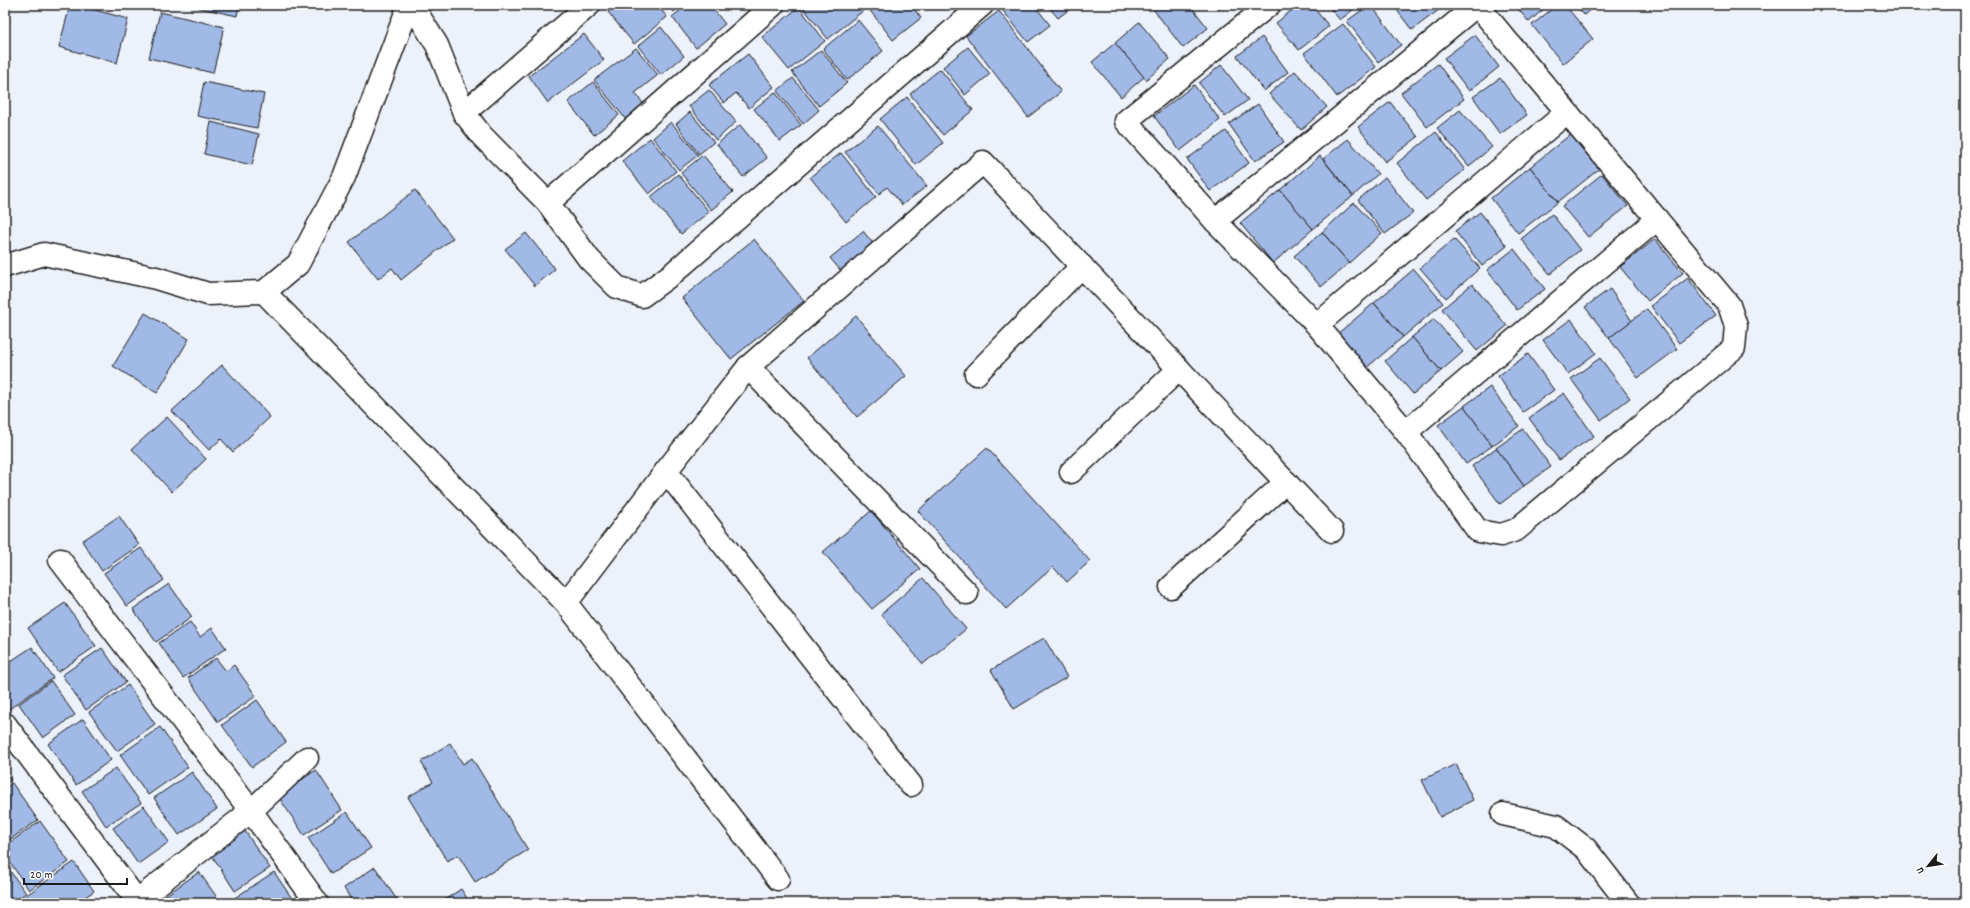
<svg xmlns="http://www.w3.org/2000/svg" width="1970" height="908" viewBox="0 0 1970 908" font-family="Dekko,sans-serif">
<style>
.building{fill:#a1b9e6;stroke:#1c1c1c}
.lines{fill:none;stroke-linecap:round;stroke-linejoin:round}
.minor-casing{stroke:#1c1c1c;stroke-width:25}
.minor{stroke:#fff;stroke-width:22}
</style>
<rect width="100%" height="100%" fill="#ecf1fa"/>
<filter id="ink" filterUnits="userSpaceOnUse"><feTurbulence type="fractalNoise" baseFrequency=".025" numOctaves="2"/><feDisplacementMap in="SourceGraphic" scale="8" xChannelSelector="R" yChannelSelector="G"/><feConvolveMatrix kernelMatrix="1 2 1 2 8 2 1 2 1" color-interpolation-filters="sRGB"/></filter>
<g filter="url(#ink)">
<g class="building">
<path d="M70,5h7l51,14 -11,44 -58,-16z"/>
<path d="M187,5h52l-2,11z"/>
<path d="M615,5h42l10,12 -33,27 -26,-32z"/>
<path d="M668,5h13l-7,7z"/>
<path d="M687,5h23l15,19 -29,24 -24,-31z"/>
<path d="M801,5h59l4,5 -36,29z"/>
<path d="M871,5h40l10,13 -28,22 -25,-32z"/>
<path d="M1003,5h31l16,20 -22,17 -28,-35z"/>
<path d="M1047,5h28l-17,13z"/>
<path d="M1150,5h40l18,23 -25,20z"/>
<path d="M1214,5h11l-7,5z"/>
<path d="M1298,5h13l18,21 -30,24 -23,-27z"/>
<path d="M1327,5h32l-19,15z"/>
<path d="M1369,5h2l30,40 -23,17 -31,-41z"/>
<path d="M1393,5h45l2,4 -28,21z"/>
<path d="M1515,5h33l-19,17z"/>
<path d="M1557,5h8l28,34 -30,25 -31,-39z"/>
<path d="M1576,5h19l-11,10z"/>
<path d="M799,7l26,34 -36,29 -27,-33z"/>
<path d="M999,11l62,81 -33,25 -62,-81z"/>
<path d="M160,12l64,15 -11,46 -64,-15z"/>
<path d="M858,20l25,31 -36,29 -24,-31z"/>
<path d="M1139,22l31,37 -24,21 -31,-37z"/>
<path d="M1343,24l33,43 -39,30 -33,-44z"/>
<path d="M661,27l23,29 -23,19 -23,-29z"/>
<path d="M584,34l20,26 -56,43 -19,-27z"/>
<path d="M1475,35l24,32 -30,24 -25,-33z"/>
<path d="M1262,37l26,35 -24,19 -27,-35z"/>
<path d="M1115,43l29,34 -23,20 -29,-35z"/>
<path d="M968,47l22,27 -25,21 -22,-28z"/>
<path d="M636,48l22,27 -23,18 11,14 -18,15 -34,-42z"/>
<path d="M821,50l26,33 -28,23 -27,-34z"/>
<path d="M748,54l26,33 -25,21 -13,-15 -12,10 -15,-18z"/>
<path d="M1438,64l26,35 -37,28 -26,-34z"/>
<path d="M1221,65l27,35 -23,17 -26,-34z"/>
<path d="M940,69l33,41 -30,25 -33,-41z"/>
<path d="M1295,71l32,36 -26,23 -32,-36z"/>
<path d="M793,78l26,32 -16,14 -26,-33z"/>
<path d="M1500,78l27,37 -27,19 -27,-37z"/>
<path d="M204,82l60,12 -7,34 -60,-12z"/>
<path d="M593,82l26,33 -25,20 -26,-33z"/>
<path d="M1194,85l26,35 -40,31 -26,-35z"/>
<path d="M709,90l27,32 -20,18 -27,-34z"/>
<path d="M775,92l26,33 -21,16 -26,-32z"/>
<path d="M907,97l36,46 -27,22 -36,-46z"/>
<path d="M1390,102l28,35 -33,25 -27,-35z"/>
<path d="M1258,104l26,38 -29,19 -26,-37z"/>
<path d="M1460,110l32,37 -23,19 -32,-38z"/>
<path d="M690,112l24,30 -15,12 -23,-30z"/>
<path d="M211,122l48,12 -7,31 -48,-11z"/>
<path d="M671,122l27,33 -19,15 -26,-32z"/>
<path d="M740,125l27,33 -24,19 -26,-33z"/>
<path d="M878,126l49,60 -25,19 -15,-18 -8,7 -34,-42z"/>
<path d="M1226,131l23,32 -39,28 -23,-32z"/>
<path d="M1436,132l29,38 -39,30 -29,-37z"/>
<path d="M1571,134l28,35 -41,33 -28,-35z"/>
<path d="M650,138l26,33 -27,23 -27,-33z"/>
<path d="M1348,139l30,35 -25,22 -30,-37z"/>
<path d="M841,153l35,44 -30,25 -36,-45z"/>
<path d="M703,155l30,37 -22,18 -30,-37z"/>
<path d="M1320,156l33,40 -40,33 -33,-39z"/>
<path d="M1530,167l28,35 -40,31 -27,-35z"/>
<path d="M678,174l31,38 -28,22 -30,-37z"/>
<path d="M1602,174l26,32 -40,31 -26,-31z"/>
<path d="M1385,177l28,36 -28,21 -27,-34z"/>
<path d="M415,190l38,48 -52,42 -9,-12 -14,11 -29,-37z"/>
<path d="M1280,190l33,39 -40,34 -33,-40z"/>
<path d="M1354,203l28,30 -33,30 -27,-31z"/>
<path d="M1480,212l27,34 -25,20 -27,-35z"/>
<path d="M1552,214l28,36 -30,24 -29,-35z"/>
<path d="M863,231l16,20 -33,26 -16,-19z"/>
<path d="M1322,232l27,31 -28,24 -27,-31z"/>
<path d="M526,233l29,36 -20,17 -30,-37z"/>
<path d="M754,239l50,62 -73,58 -49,-61z"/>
<path d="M1454,239l26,29 -34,30 -26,-30z"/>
<path d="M1655,239l28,34 -35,28 -28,-34z"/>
<path d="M1514,249l31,40 -28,21 -30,-40z"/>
<path d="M1414,269l29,34 -40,34 -29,-34z"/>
<path d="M1688,278l28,38 -37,27 -28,-37z"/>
<path d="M1472,284l35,42 -30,25 -35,-42z"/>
<path d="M1610,289l22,32 -23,17 -24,-31z"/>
<path d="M1374,303l29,34 -38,32 -29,-34z"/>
<path d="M1647,309l30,40 -39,29 -29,-40z"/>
<path d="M145,313l44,26 -32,54 -44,-27z"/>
<path d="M856,316l50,60 -49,41 -50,-59z"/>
<path d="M1434,319l29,33 -22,19 -29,-34z"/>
<path d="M1571,319l25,34 -28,21 -25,-34z"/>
<path d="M1412,337l29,34 -28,23 -28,-33z"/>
<path d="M1528,354l26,36 -31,22 -25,-36z"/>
<path d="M1600,358l30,40 -29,22 -30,-41z"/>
<path d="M222,365l48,52 -37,35 -12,-13 -12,11 -37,-39z"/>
<path d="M1490,387l29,39 -27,20 -28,-40z"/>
<path d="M1564,393l30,43 -35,24 -30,-42z"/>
<path d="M1464,406l28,40 -26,18 -28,-39z"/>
<path d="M167,417l39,42 -34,33 -40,-43z"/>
<path d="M1523,429l28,38 -27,19 -28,-38z"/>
<path d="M987,448l103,113 -23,21 -14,-15 -47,42 -88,-98z"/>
<path d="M1496,448l28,38 -24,18 -28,-38z"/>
<path d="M871,511l49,58 -48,40 -49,-57z"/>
<path d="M119,516l20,29 -37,26 -20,-30z"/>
<path d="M141,548l23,32 -37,26 -23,-33z"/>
<path d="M923,578l43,51 -43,35 -42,-50z"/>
<path d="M169,584l23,33 -36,25 -23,-33z"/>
<path d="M65,603l31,43 -38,26 -30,-44z"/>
<path d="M190,622l10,15 12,-9 14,20 -43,30 -24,-35z"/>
<path d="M1044,638l23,39 -53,32 -23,-39z"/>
<path d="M32,647l21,31 -48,34v-47z"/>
<path d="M102,648l24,34 -40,28 -24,-35z"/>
<path d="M216,658l10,13 8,-6 22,31 -38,26 -30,-44z"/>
<path d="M51,681l24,34 -32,23 -24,-34z"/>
<path d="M128,685l27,39 -38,27 -28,-39z"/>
<path d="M257,700l29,42 -34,25 -30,-42z"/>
<path d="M83,719l28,41 -35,25 -28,-41z"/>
<path d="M160,727l28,40 -40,28 -28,-40z"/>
<path d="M450,743l13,21 9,-6 56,92 -53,32 -17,-27 -11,6 -39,-64 25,-15 -12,-20z"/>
<path d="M1456,764l17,36 -33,17 -18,-37z"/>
<path d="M116,768l25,35 -35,23 -24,-35z"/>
<path d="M316,770l26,40 -38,25 -26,-39z"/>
<path d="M5,772l6,8 -6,4z"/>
<path d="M192,772l25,37 -38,26 -25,-37z"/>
<path d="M12,783l26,37 -33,23v-55z"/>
<path d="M144,806l25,36 -31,22 -25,-36z"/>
<path d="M347,812l24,36 -40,26 -23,-36z"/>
<path d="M40,821l29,41 -40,28 -24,-35v-9z"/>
<path d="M245,831l25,37 -35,23 -24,-37z"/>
<path d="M74,862l20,29 -9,6 5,6h-75z"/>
<path d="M5,864l21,29 -14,10h-7z"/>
<path d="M375,867l24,36h-46l-9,-15z"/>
<path d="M199,872l22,31h-60l-2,-3z"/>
<path d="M274,872l21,31h-63l-2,-2z"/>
<path d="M461,889l9,14h-30z"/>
</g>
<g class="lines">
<defs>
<g id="minor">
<path d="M412,5l25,40 27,68 18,23 66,67 41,56 28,28 25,9 30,-22 310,-269"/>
<path d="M1269,5l-143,116 89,100 102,104 89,107 72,99 23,4 15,-5 218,-182 2,-22 -7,-21 -252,-300"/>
<path d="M464,113l125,-108"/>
<path d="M548,203l225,-198"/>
<path d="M1215,221l262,-216"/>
<path d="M5,266l39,-12 112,24 52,16 56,-2 34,-28 46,-87 65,-172"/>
<path d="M264,292l302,311 100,-132 82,-104 219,226"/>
<path d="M1317,325l249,-212"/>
<path d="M748,367l235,-205 349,369"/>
<path d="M976,374l106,-108"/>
<path d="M1406,432l251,-213"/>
<path d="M666,471l245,314"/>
<path d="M1071,472l108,-103"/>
<path d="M60,560l191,251 66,92"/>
<path d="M1171,587l115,-105"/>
<path d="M566,603l212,276"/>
<path d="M5,724l134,179"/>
<path d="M1503,814l53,12 30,23 42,54"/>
<path d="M134,903l117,-92 56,-53"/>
</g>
</defs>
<use href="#minor" class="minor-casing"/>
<use href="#minor" class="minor"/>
</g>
</g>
<rect width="1970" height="908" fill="none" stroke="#fff" stroke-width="20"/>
<rect x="10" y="10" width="1950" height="888" fill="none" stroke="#1c1c1c" stroke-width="1.5" filter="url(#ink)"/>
<g transform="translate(1928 866) rotate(240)" stroke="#ffffff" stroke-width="3" paint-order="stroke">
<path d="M0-3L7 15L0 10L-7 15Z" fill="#1c1c1c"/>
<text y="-6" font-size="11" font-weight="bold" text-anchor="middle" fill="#1c1c1c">U</text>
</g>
<path d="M24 878v6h103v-6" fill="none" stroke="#1c1c1c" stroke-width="2"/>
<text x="30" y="878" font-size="12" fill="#1c1c1c" stroke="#ffffff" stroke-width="3" paint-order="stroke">20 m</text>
</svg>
